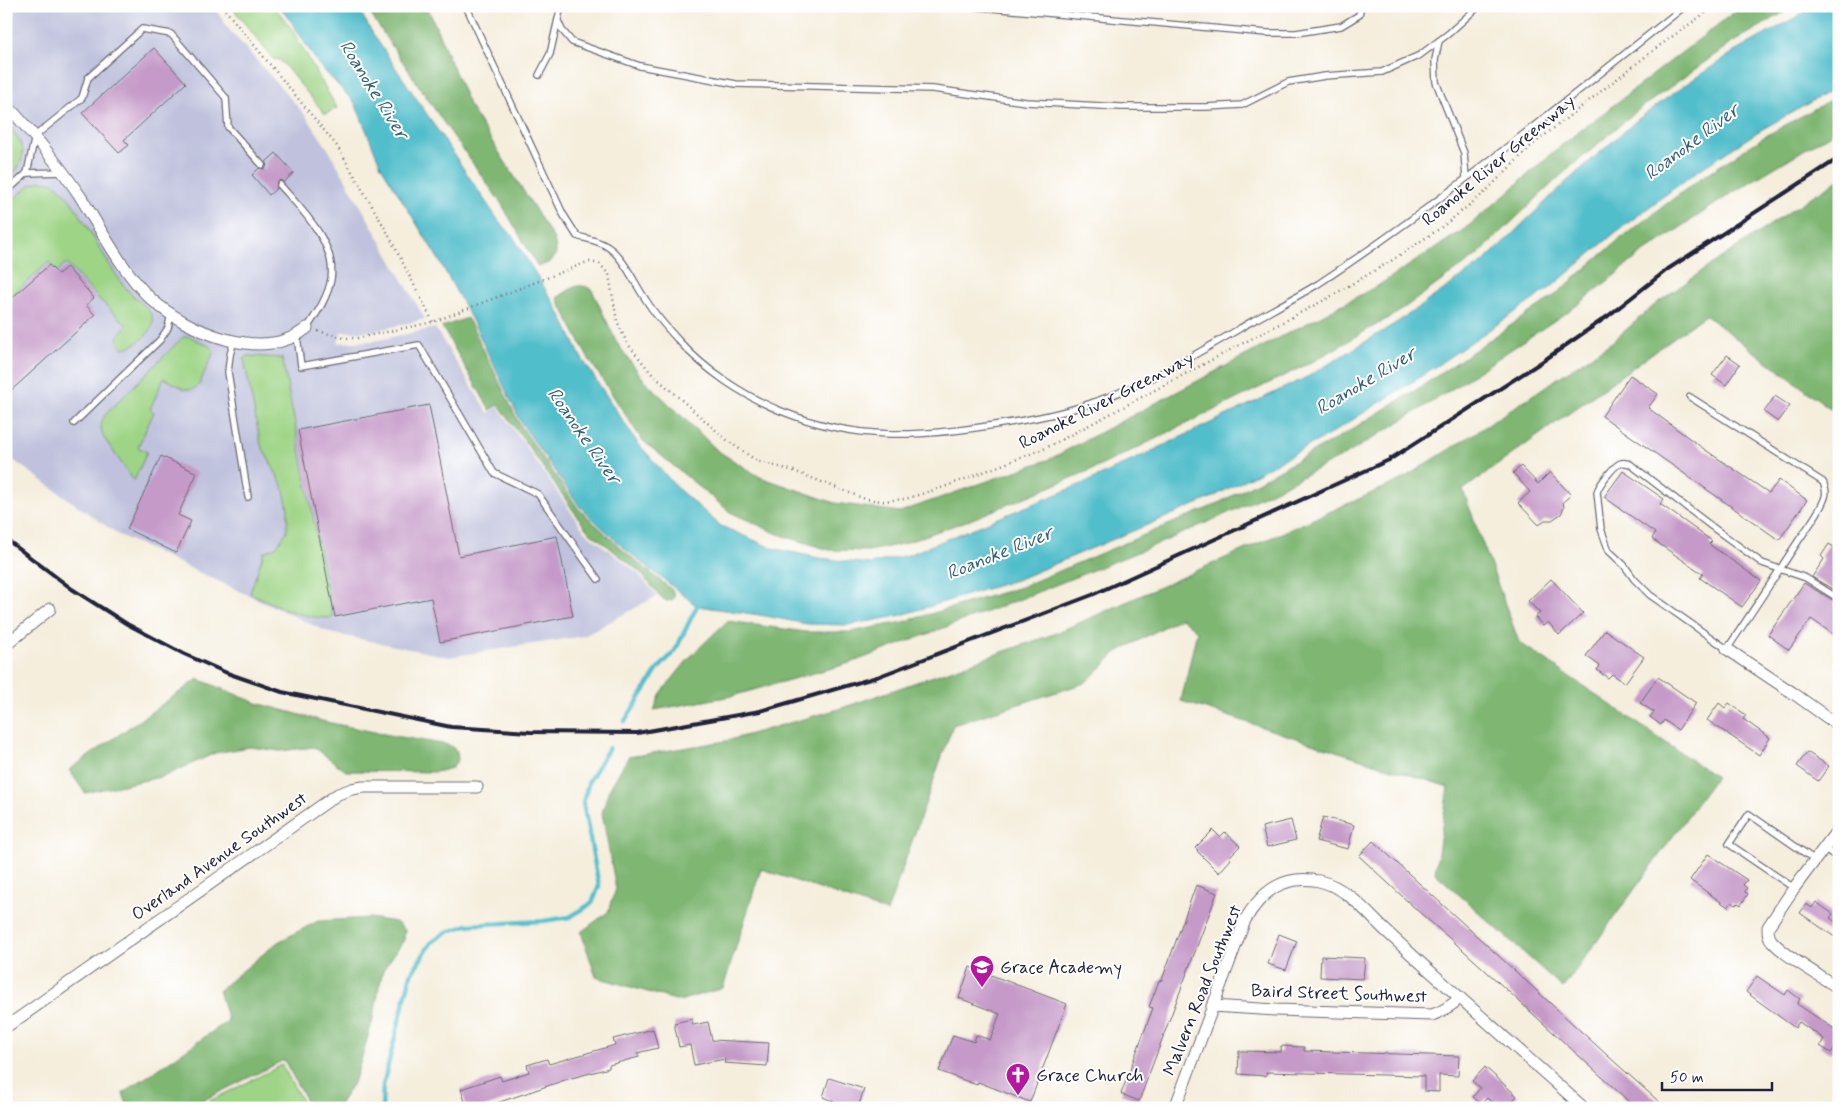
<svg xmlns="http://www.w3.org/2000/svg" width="1845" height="1114" viewBox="0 0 1845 1114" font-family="Mynerve,sans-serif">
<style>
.industrial{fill:#c0c2dd}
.green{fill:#9ed485;stroke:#607b60}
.forest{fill:#7eb672;stroke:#506c56}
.water{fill:#51becb;stroke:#3a7083}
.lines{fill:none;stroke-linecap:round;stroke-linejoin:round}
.stream{stroke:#51becb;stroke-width:4.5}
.building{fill:#c59ac8}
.lane-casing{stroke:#6c6974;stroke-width:8}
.street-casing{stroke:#6c6974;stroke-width:13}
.path{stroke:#6c6974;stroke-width:2.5;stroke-dasharray:1 4;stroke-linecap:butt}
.lane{stroke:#fff;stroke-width:5.5}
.street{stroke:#fff;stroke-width:11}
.rail{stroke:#22223b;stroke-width:4}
.labels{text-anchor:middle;stroke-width:4;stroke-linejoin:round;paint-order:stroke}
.street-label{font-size:18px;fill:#22223b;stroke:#fff}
.poi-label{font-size:18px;fill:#22223b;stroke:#fff;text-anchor:start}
.water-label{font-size:19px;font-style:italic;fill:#356075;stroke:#fff}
</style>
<rect width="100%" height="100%" fill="#fff"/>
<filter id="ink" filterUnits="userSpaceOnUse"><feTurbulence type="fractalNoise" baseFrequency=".02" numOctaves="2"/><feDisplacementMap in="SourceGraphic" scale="10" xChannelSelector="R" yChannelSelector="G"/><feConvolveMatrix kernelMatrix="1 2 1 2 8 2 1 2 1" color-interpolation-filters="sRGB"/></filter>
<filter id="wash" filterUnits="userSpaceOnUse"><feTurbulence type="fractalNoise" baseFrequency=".0096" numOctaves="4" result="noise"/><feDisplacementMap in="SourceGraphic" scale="20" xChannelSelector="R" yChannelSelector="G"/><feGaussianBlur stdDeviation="1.12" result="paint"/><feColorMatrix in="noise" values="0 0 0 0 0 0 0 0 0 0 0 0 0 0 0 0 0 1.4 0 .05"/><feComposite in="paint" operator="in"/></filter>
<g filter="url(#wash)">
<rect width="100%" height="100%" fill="#f5eedd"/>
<path class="industrial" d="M6,6h208l12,20 80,90 24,36 95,167 -51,12 -33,1 -3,11 36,-2 61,-13 53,85 10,-6 87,125 53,41 19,23 -73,40 -135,21 -119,-24 -211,-98 -113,-80z"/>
<g class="green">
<path d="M231,6h43l17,22 46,80 -12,6 -45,-54 -7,-1z"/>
<path d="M6,123c21,22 24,36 0,58z"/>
<path d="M40,181c4,1 11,0 15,3 20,14 43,64 58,86 5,7 10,15 16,22 7,8 24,17 24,29 1,12 -19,26 -29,27 -12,-8 -3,-16 3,-23l-30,-28 -31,-34 -8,8 -9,-9 -43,39v-95l24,-21z"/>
<path d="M189,336l22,11 3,4 -15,34 -7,5 -8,-1 -20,-11 -14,31 4,3 -16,35 9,5 -13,29 -30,-43c-4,-9 -4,-15 1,-23l78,-78z"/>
<path d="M248,356l34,2 51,260c-32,1 -55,-12 -83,-25l14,-41 12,-5 11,-16 1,-22 -5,-23 -22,-41 -17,-86z"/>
<path d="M282,1065l24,43h-110z"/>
</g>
<g class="forest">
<path d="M365,6h62l42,99 85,134 2,9v8l-8,7 -10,4 -37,-64 -57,-80z"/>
<path d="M1742,6h53l-65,38 -96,69 -75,64 -83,79 -79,57 -85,49 -214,105 -123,51 -73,26 -33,7 -40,-1 -51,-16 -48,-22 -88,-72 -55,-84 -30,-58c13,-8 21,-18 35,-8l25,53 27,37 74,71 42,26 75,26 65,9 150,-53 329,-174 87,-57 38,-32 49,-44z"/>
<path d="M1839,95v34l-107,64 -91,61 -62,50 -136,91 -96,59 -110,55 -72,32 -152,61 -163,61 -118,33 -78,14 7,-17 29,-36 37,-36 79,11h44l53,-10 118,-35 192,-81 118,-64 91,-56 132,-90 67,-58 80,-60 63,-41z"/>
<path d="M1839,180v235l-134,-100 -242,175 56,152 197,135 -153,211 -128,-115 13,-86 -267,-86 16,-70 -16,-13 -64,34 -32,31 -132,42 -66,187 -126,-43 -38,119 -44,13 -83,-24 -15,-45 27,-20 8,-23 -14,-76 6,-21 20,-35 98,-16 116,-33 212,-74 345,-153 81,-51 132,-88 45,-39 51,-36 103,-70z"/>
<path d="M467,318l5,8 48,99 58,83 46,43 48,39 3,5 -3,5 -6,1 -6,-5 -21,-25 -52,-41 -88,-125 -9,5 -48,-83z"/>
<path d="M198,679l59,24 69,19 63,13 60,10 8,6 1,9 -6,8 -16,4 -90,-1 -32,-24 -34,4 -30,-4 -35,6 -50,23 -80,17 -16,-23z"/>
<path d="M370,918l26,4 9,8 -1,10 -21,30 -11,53 -17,57 -18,28h-27l-26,-48 -96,48h-60l-5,-15 105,-72 -9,-31 59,-48 40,-21z"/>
</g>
<path class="water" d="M279,6h78l16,28 125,186 14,15 49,80 20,42 56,85 40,46 44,38 51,22 47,10 51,6 38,-9 181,-74 220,-105 87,-53 86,-60 83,-80 72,-63 45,-33 52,-35 82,-46h23v80l-80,45 -63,41 -80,60 -67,57 -132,90 -90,57 -118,63 -190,80 -121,37 -50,9 -41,-1 -47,-9 -63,-9 -72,-57 -45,-42 -58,-83 -49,-102 -34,-62 -58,-94 -26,-63 -37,-39 -25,-40z"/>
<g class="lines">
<g class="stream">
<path d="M625,721l33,-52 17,-18 22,-45 4,-3"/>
<path d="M382,1108l1,-23 28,-111 20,-31 14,-10 22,-8 76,-4 27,-4 22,-14 7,-17 -16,-84 6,-21 20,-33"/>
</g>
</g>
<g id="blocks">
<g class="building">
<path d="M154,48l32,35 -62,57 5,5 -10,8 -37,-40z"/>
<path d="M276,153l18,20 -10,9 -4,-2 -3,2v6l-8,7 -17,-20 7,-7 6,1 2,-3 -1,-4z"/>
<path d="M49,265l9,9 9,-7 27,31 -8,7 9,10 -89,80v-92z"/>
<path d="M1727,355l13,9 -14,21 -14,-10z"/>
<path d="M1630,375l28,19 -10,14 56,41 65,44 10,-13 28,20 -28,40 -177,-124z"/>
<path d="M1775,396l15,10 -12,16 -14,-10z"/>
<path d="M429,405l30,151 98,-20 16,80 -133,26 -9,-44 -96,19 -37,-187z"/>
<path d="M161,456l36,17 -19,42 13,6 -15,32 -49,-24z"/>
<path d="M1521,466l17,18 12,-12 21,23 -8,7 1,5 -3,7 -9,6h-7l-6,5 -21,-22 12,-11 -17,-19z"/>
<path d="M1623,471l41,28 -4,5 52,37 -3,3 52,37 -19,26 -42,-29 3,-4 -51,-35 3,-6 -51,-36z"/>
<path d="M1829,544l10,6v43l-27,-16 12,-18 -3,-3z"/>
<path d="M1551,579l32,34 -24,22 -11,-13 -5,4 -8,-9 5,-4 -12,-12z"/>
<path d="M1804,583l35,21v34l-28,-19 -22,31 -21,-15z"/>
<path d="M1605,630l39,27 -19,26 -13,-9 -4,4 -11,-8 3,-4 -14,-10z"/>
<path d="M1658,677l38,26 -18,27 -14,-10 -3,5 -11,-8 4,-5 -14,-9z"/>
<path d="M1719,703l6,5 4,-5 17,12 -3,4 27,19 -11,17 -52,-35z"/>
<path d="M1807,752l22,14 -11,15 -21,-15z"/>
<path d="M1323,817l31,8 -6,24 -32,-8z"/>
<path d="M1291,820l5,20 -29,7 -5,-20z"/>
<path d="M1213,830l7,7 5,-5 15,14 -11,11 2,2 -12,14 -22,-22 1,-1 -3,-2z"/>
<path d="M1373,841l235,215 58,52h-30l-173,-158 -45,-39 -59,-55z"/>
<path d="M1708,854l39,26 -4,5 4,3 -2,4 3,2 -7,11 -3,-2 -2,2 -4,-3 -4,5 -38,-27z"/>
<path d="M1196,885l21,8 -78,208 -18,-7 32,-86 -4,-1 10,-26 3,-1z"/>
<path d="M1816,902l17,12 -3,4 9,6v16l-39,-27 6,-9 6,4z"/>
<path d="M1279,934l18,7 -11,29 -18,-6z"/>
<path d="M1321,956l44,2 -2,21 -43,-2z"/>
<path d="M970,967l97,37 -37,98 -52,-20 -1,3 -38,-14 14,-36 21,7 2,-7 14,5 10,-26 -41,-16z"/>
<path d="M1757,976l28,19 3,-5 12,9 -3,5 42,28v10l-8,11 -11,-7 4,-7 -25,-17 -4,6 -49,-36z"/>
<path d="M692,1019l1,6 15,-3 4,18 57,3 -2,23 -43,-3 1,-4 -31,6 -4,-20 -11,2 -5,-24z"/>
<path d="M653,1029l5,19 -21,5 2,4 -30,8v3l-41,11 -86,29h-15l-6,-19 39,-13 2,5 27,-9 -2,-7 20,-6 2,5 66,-19 -2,-6z"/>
<path d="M1281,1046l23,1v4l155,5 -1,20 -19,-1v17l-15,-1v-15l-158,-4v4l-28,-2 1,-23 42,1z"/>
<path d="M1485,1067l32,29 -11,12h-8l-11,-10 -6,6 -8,-7 7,-9 -8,-7z"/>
<path d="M829,1078l35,11 -6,19h-10l-25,-11z"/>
</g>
</g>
</g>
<g filter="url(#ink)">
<use href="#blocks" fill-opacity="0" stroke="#6c6974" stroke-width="1"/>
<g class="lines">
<defs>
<g id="lane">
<path d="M466,6l97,208 14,22c10,3 23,5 31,11 17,12 26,36 38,53 9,15 21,28 33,41 27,30 65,55 102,70 77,31 141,26 220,13 33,-5 65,-11 96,-23 54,-19 103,-49 152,-78 23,-13 46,-25 69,-39 128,-84 247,-183 367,-278"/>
<path d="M968,6l299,27h29l45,-7 18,-11 2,-9"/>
<path d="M558,21l4,9 10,12 68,24 96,18 197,5 93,13 95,5h85l36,-2 46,-23 37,-6 57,-4 38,-17 28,-21 31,-28"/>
<path d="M1439,41l-4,19 1,22 28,71 2,25"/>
<path d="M539,75l11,-21 11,-48"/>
<path d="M27,173l36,-1"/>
<path d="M280,185c21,24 57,59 51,94 -3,18 -14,34 -24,49"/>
<path d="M6,192l21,-19 8,-37 47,-38 6,-20 54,-49 29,5 55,64 2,29 34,38"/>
<path d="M297,336l4,30 118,-21 75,128 44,21 60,85"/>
<path d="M234,340l-4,15 -2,17 20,125"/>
<path d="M1690,397l133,85c2,5 4,9 2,15 -5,16 -19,32 -28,46 -23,35 -46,71 -70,106l-77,-54 -16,-16 -10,-14 -15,-14 -8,-22 -4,-37c2,-7 17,-27 24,-29 3,-1 5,0 9,1l81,62 51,37 44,15 33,21"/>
<path d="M74,423l86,-83 8,-12 3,-14"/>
<path d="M1824,848l15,11"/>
<path d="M1794,888l-65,-44 20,-30 66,46"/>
</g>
<g id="street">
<path d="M6,104c27,30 52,59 74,92 20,32 44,78 71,103 37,33 113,65 156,29"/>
<path d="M6,645l44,-36"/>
<path d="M1727,649l66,44 46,33"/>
<path d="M1839,828l-45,60 -26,39c0,5 0,10 4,14 14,16 48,35 67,47"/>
<path d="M1212,1006l64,4 156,5c12,-4 19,-9 28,-17"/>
<path d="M6,1027l332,-233 14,-5 11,-2h114"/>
<path d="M1175,1108l70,-188c17,-29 39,-46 74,-39 28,6 47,31 67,50 12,11 24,22 36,33 54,48 108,96 162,144"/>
</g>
</defs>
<use href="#lane" class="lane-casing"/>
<use href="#street" class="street-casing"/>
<g class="path">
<path d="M222,6l115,140 49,84 47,92"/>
<path d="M318,331l26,7h14l75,-16 152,-59 5,-1 10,2 9,11 8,46 10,22 25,31 76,67 29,20 37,10 71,28 18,2 22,-2 39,-12 102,-39 282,-150 63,-37 51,-34 41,-33 48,-48 128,-100 56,-40"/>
</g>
<use href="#lane" class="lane"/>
<use href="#street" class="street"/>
<path class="rail" d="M6,539l66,50 55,35 57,30 43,19 55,19 169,35 79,5 107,1 123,-22 117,-34 215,-82 297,-135 154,-99 65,-45 60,-47 171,-111"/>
</g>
</g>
<defs>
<symbol id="school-pin" viewBox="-11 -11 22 30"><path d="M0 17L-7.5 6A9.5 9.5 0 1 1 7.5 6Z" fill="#b5179e" stroke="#fff"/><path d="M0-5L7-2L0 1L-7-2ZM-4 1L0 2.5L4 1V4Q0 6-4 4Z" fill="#fff"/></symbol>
<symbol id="church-pin" viewBox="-11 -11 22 30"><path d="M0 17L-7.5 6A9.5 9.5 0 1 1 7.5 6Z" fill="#b5179e" stroke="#fff"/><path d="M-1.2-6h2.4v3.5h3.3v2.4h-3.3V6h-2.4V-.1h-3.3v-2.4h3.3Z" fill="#fff"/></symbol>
</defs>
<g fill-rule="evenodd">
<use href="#school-pin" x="968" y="953" width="28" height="38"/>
<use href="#church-pin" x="1004" y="1061" width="28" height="38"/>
</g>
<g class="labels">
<g class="street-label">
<text transform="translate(1498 160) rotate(-40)" y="6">Roanoke River Greenway</text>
<text transform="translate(1106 400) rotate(-27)" y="6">Roanoke River Greenway</text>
<text transform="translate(219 856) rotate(-35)" y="6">Overland Avenue Southwest</text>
<text transform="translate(1202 990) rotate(-68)" y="6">Malvern Road Southwest</text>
<text transform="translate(1339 993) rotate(2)" y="6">Baird Street Southwest</text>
</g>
<g class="poi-label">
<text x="1000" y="973">Grace Academy</text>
<text x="1036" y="1081">Grace Church</text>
</g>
<g class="water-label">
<text transform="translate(375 89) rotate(58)" y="7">Roanoke River</text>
<text transform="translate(1691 141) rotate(-37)" y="7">Roanoke River</text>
<text transform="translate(1365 380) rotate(-31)" y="7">Roanoke River</text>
<text transform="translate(585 435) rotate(55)" y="7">Roanoke River</text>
<text transform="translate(999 552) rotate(-22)" y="7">Roanoke River</text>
</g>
</g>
<rect width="1845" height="1114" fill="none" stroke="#fff" stroke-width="25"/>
<path d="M1662 1082v8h110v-8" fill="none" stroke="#22223b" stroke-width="2.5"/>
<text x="1670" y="1082" font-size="15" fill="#22223b" stroke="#ffffff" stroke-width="4" paint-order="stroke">50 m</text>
</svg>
